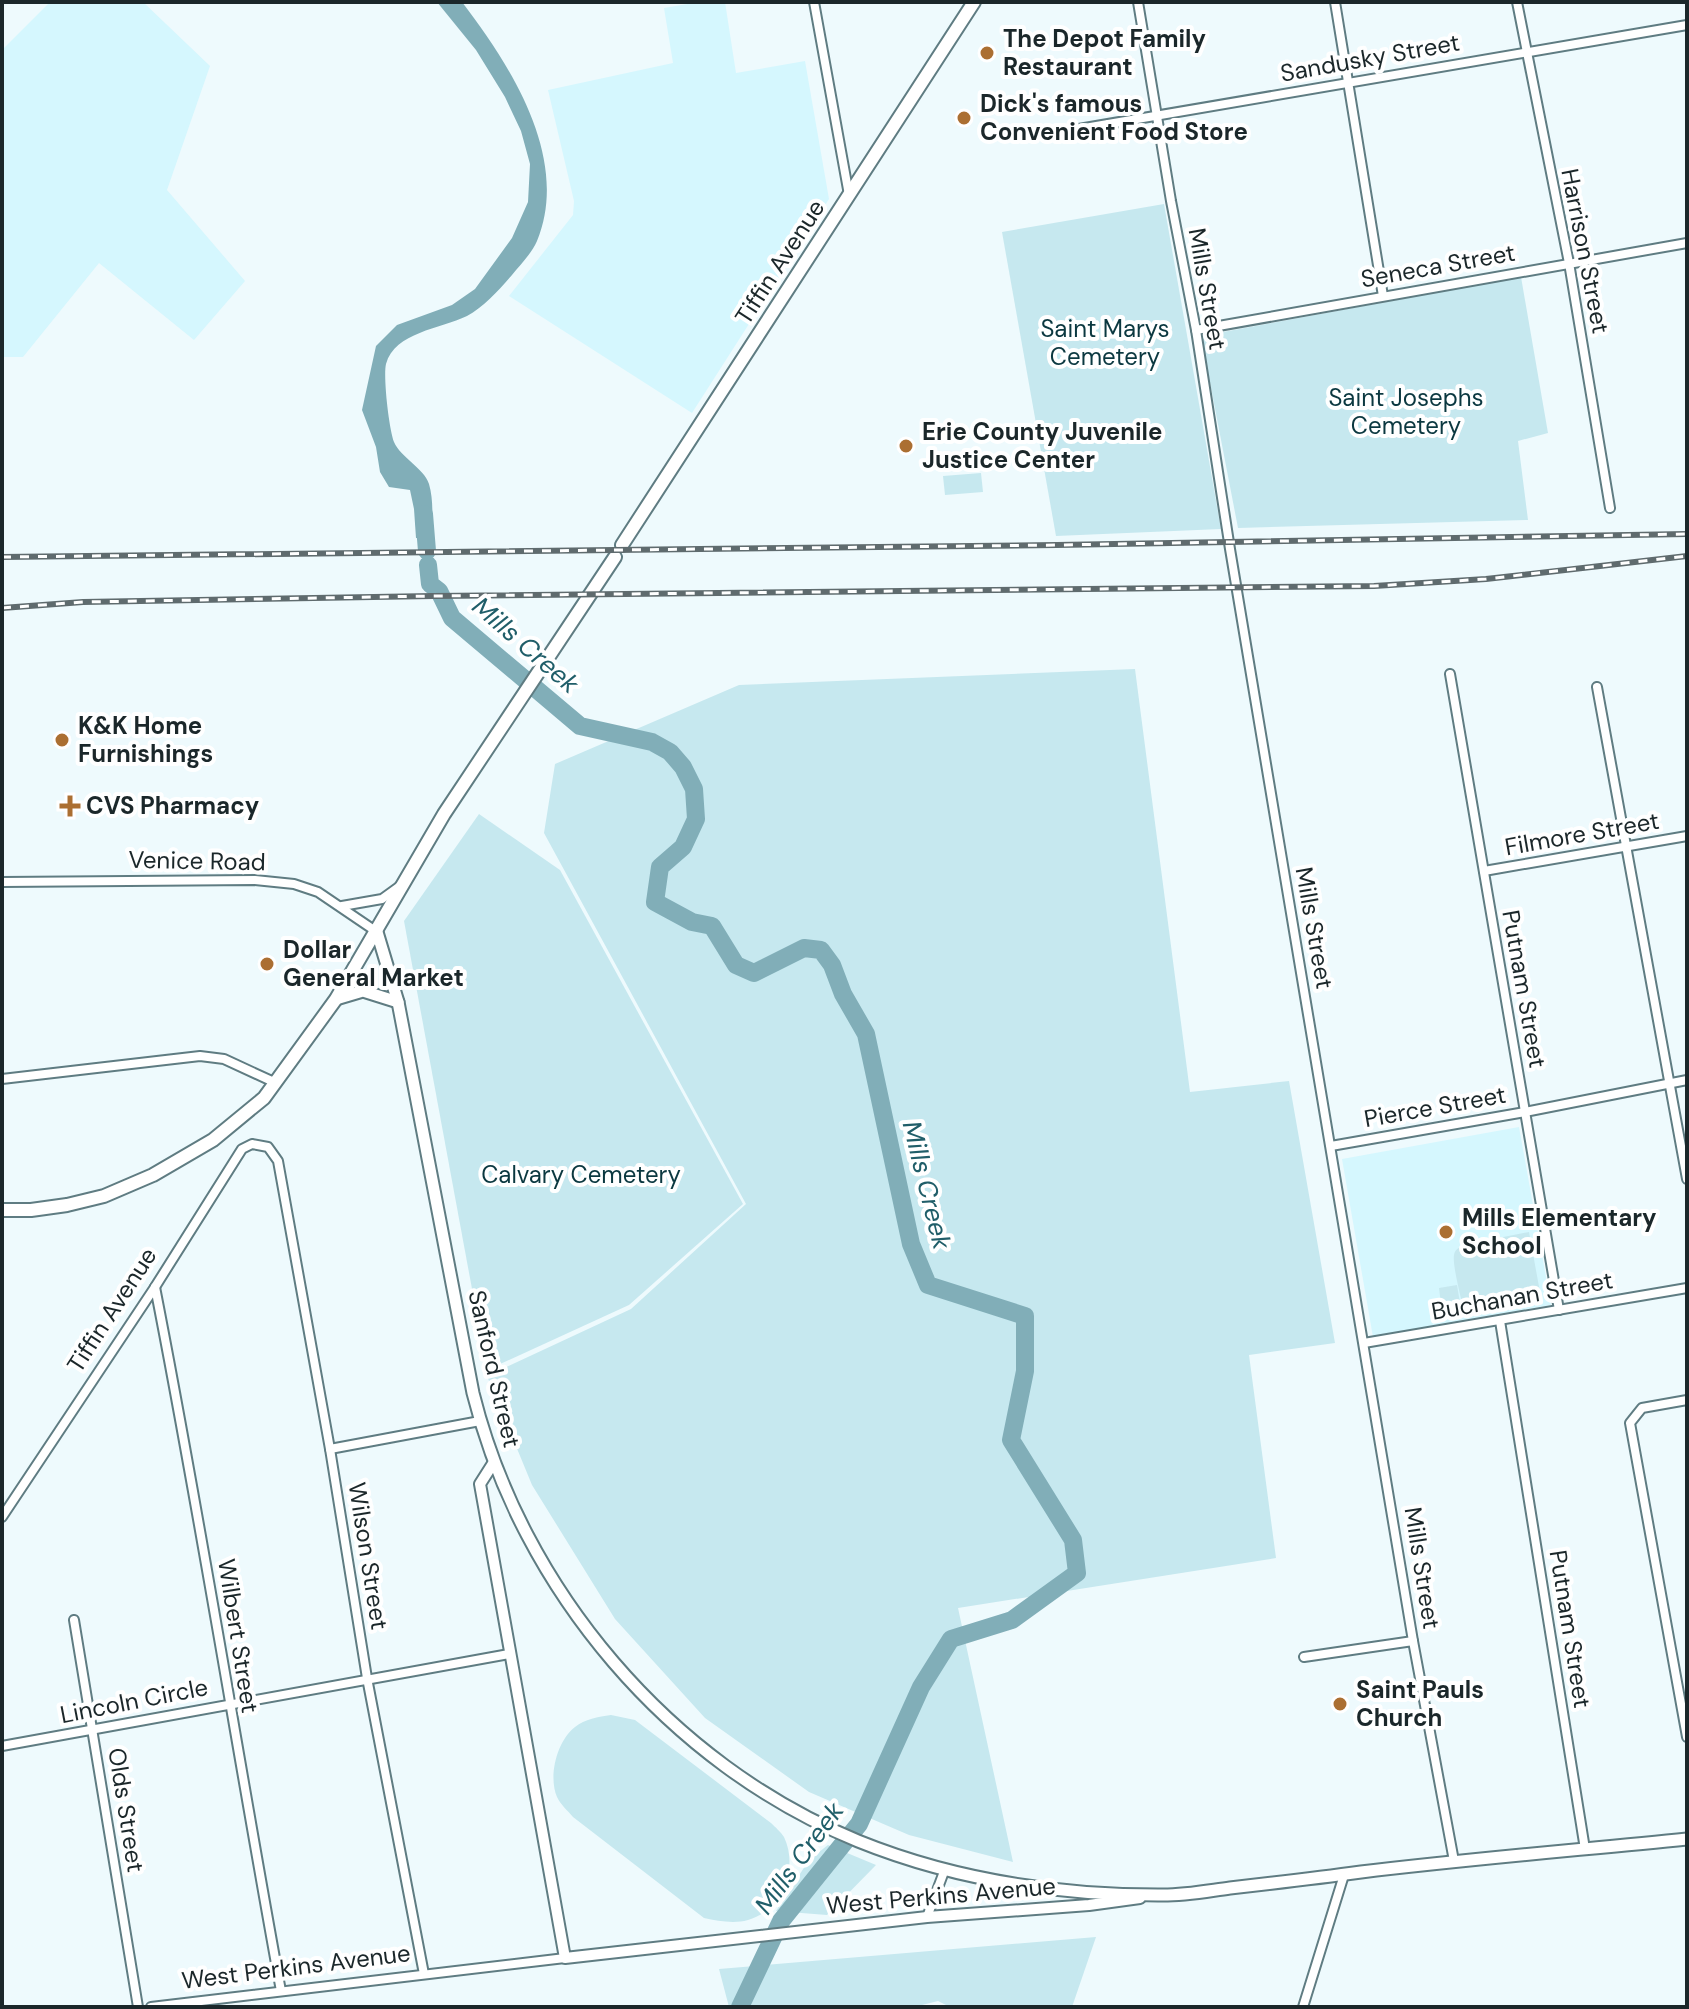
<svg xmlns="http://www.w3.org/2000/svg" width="1689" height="2009" viewBox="0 0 1689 2009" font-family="'DM Sans',sans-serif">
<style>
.built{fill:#d5f7fe}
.green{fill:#c6e8ef}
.water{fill:#81aeb8}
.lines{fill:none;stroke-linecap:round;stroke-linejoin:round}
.river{stroke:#81aeb8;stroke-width:18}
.minor-casing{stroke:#5f7c82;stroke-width:12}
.tertiary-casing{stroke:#5f7c82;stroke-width:14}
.secondary-casing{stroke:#5f7c82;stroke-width:15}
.primary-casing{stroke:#5f7c82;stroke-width:16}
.minor{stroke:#fff;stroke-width:8}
.tertiary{stroke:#fff;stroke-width:10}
.secondary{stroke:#fff;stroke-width:11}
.primary{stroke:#fff;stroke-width:12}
.rail-casing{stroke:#5f6b6e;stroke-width:6}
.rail{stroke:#fff;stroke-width:3;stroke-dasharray:9;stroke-linecap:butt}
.poi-dot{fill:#ab6f32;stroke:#fff;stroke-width:3}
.labels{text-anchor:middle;stroke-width:8;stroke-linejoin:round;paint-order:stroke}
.poi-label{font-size:24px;font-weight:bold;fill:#1b272a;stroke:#fff;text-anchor:start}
.street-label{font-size:24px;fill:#1b272a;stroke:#fff}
.park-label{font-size:24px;fill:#0b3840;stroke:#fff}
.water-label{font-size:26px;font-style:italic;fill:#205e69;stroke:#fff}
</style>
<rect width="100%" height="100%" fill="#eefafd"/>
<g class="built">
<path d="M50,2h93l67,64 -43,124 78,91 -51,59 -95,-77 -76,94h-21v-307z"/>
<path d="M699,2h26l11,71 69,-12 24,138 -137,214 -183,-117 64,-81 1,-14 -26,-111 125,-27 -9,-55z"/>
<path d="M1519,1127l32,178 -178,32 -31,-178z"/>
</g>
<g class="green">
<path d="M1164,204l57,325 -165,7 -54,-304z"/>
<path d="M1521,277l27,156 -30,8 10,79 -290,8 -37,-192z"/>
<path d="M981,473l2,19 -38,3 -2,-19z"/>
<path d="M1135,669l55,423 99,-11 46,262 -86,12 27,203 -318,50 55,254 -104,-27 -100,-43 -104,-74 -90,-99 -83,-134 -45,-109 144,-67 115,-105 -202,-371 11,-69 184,-79z"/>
<path d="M479,814l81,56 183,334 -114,101 -142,65 -83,-449z"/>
<path d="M1529,1232l13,71 -77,14c-2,-13 -13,-51 -11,-62 1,-6 4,-6 9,-10z"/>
<path d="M1457,1285l4,24 -19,3 -3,-24z"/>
<path d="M611,1715l24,5 136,103c4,4 10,9 13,14 15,31 -2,73 -36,83 -14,4 -30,1 -44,-2l-131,-101c-5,-6 -13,-13 -16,-20 -9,-21 0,-56 18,-70 10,-8 23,-10 36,-12z"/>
<path d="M828,1845l48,20 -49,50 -51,-4 33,-51z"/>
<path d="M1096,1937l-24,70h-122l-12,-6 -24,6h-185l-10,-38z"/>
</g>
<path class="water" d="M437,2h25c48,63 109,156 75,239 -5,12 -17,24 -25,34 -13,15 -28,32 -45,41 -27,13 -72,16 -81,48 -3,13 3,65 8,78 7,16 30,26 35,42 5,17 3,37 3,55l-16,-1 -2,-29 -4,-19 -21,-3 -9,-15 -4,-25 -14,-37 14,-64 21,-21 55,-20 23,-16 37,-51 16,-36 2,-38 -9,-33 -16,-34 -29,-47z"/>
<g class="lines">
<g class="river">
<path d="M424,514l3,37"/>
<path d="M428,565l2,19 9,7 13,27 128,108 72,16 18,10 13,15 11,22 2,30 -13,28 -23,20 -5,35 37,20 20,4 24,39 18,8 50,-25 17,2 11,15 11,29 23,40 45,210 17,41 97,31v55l-14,69 62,100 4,33 -65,47 -61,19 -30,48 -62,137 -78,97 -41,86"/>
</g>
<defs>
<g id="minor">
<path d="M814,2l35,193"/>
<path d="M1138,2l33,199 25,129 34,219 183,1092 41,220"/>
<path d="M1335,2l48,294"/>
<path d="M1517,2l52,261 41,245"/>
<path d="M1061,132l626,-107"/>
<path d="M1196,330l491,-87"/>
<path d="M1450,674l109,636"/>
<path d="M1597,687l90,492"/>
<path d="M1484,871l203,-35"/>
<path d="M2,882l253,-2 39,4 24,8 59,40"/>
<path d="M342,906l40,-7 18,-13"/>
<path d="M2,1079l198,-23 24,3 52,24"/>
<path d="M1331,1146l194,-34 162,-32"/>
<path d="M155,1287c46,234 83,470 126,704"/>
<path d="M1500,1321l85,528"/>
<path d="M1364,1343l323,-55"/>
<path d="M1687,1400l-45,8 -12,15 57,314"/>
<path d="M330,1449l150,-28"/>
<path d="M2,1517l153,-230 87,-138 10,-5 16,3 10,14 52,288 37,229 57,296"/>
<path d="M74,1620l64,387"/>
<path d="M1304,1657l109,-16"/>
<path d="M2,1746l507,-92"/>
<path d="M927,1917l18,-48"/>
<path d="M151,2007l414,-49"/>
<path d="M1303,2007l41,-132"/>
</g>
<path id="tertiary" d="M494,1462l-14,22 85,474 362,-41 162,-12 51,-7"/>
<g id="secondary">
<path d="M377,932l21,70 75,391c49,197 197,371 385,448 94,38 199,54 300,54 24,1 49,-4 72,-7 44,-5 87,-10 131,-16 108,-13 217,-22 326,-33"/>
<path d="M336,999l27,-8 35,11"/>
</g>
<g id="primary">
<path d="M622,545l352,-543"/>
<path d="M2,1210h29l36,-5 37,-9 49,-21 60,-35 51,-42 72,-99 108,-185 171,-257"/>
</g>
</defs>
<use href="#minor" class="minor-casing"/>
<use href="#tertiary" class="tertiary-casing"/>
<use href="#secondary" class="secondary-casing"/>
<use href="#primary" class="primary-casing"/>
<use href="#minor" class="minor"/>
<use href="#tertiary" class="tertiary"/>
<use href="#secondary" class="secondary"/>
<use href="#primary" class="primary"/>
<defs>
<g id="rail">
<path d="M2,557l1055,-12 630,-11"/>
<path d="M2,608l81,-6 350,-6 941,-10 112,-7 201,-23"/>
</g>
</defs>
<use href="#rail" class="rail-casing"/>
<use href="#rail" class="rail"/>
</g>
<g class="poi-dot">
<circle cx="987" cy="53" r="8"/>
<circle cx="964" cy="118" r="8"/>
<circle cx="906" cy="446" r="8"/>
<circle cx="62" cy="740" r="8"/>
<path d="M66 794h8v8h8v8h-8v8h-8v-8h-8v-8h8z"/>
<circle cx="267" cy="964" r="8"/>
<circle cx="1446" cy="1232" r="8"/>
<circle cx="1340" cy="1704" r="8"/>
</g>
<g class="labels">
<g class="poi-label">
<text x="1003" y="47">The Depot Family<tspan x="1003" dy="28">Restaurant</tspan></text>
<text x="980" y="112">Dick's famous<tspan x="980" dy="28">Convenient Food Store</tspan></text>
<text x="922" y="440">Erie County Juvenile<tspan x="922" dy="28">Justice Center</tspan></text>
<text x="78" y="734">K&amp;K Home<tspan x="78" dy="28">Furnishings</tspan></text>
<text x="86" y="814">CVS Pharmacy</text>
<text x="283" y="958">Dollar<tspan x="283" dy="28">General Market</tspan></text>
<text x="1462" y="1226">Mills Elementary<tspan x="1462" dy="28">School</tspan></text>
<text x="1356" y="1698">Saint Pauls<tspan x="1356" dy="28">Church</tspan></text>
</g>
<g class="street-label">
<text transform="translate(1370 58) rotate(-10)" y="8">Sandusky Street</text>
<text transform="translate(1585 251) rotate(79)" y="8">Harrison Street</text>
<text transform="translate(780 262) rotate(-57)" y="8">Tiffin Avenue</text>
<text transform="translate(1438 266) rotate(-10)" y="8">Seneca Street</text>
<text transform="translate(1207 289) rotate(80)" y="8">Mills Street</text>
<text transform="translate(1582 834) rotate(-10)" y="8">Filmore Street</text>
<text transform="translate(197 861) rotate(1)" y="8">Venice Road</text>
<text transform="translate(1314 928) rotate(80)" y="8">Mills Street</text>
<text transform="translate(1524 989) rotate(80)" y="8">Putnam Street</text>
<text transform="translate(1435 1107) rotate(-10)" y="8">Pierce Street</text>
<text transform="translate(1522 1296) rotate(-10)" y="8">Buchanan Street</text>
<text transform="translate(112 1310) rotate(-57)" y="8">Tiffin Avenue</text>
<text transform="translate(494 1369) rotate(77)" y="8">Sanford Street</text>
<text transform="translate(368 1556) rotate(81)" y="8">Wilson Street</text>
<text transform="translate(1422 1568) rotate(81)" y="8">Mills Street</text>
<text transform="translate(1570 1629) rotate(81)" y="8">Putnam Street</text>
<text transform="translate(238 1636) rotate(81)" y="8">Wilbert Street</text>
<text transform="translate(134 1701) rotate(-11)" y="8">Lincoln Circle</text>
<text transform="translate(126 1810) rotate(81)" y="8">Olds Street</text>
<text transform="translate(941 1896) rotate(-5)" y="8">West Perkins Avenue</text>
<text transform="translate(296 1967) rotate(-7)" y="8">West Perkins Avenue</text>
</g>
<g class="park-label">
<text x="1105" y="337">Saint Marys<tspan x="1105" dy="28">Cemetery</tspan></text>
<text x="1406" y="406">Saint Josephs<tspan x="1406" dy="28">Cemetery</tspan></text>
<text x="581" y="1183">Calvary Cemetery</text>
</g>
<g class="water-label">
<text transform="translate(526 645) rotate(41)" y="9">Mills Creek</text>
<text transform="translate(927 1185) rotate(76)" y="9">Mills Creek</text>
<text transform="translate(799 1858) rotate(-54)" y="9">Mills Creek</text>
</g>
</g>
<rect width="1689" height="2009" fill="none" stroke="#1b272a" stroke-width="8"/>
</svg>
